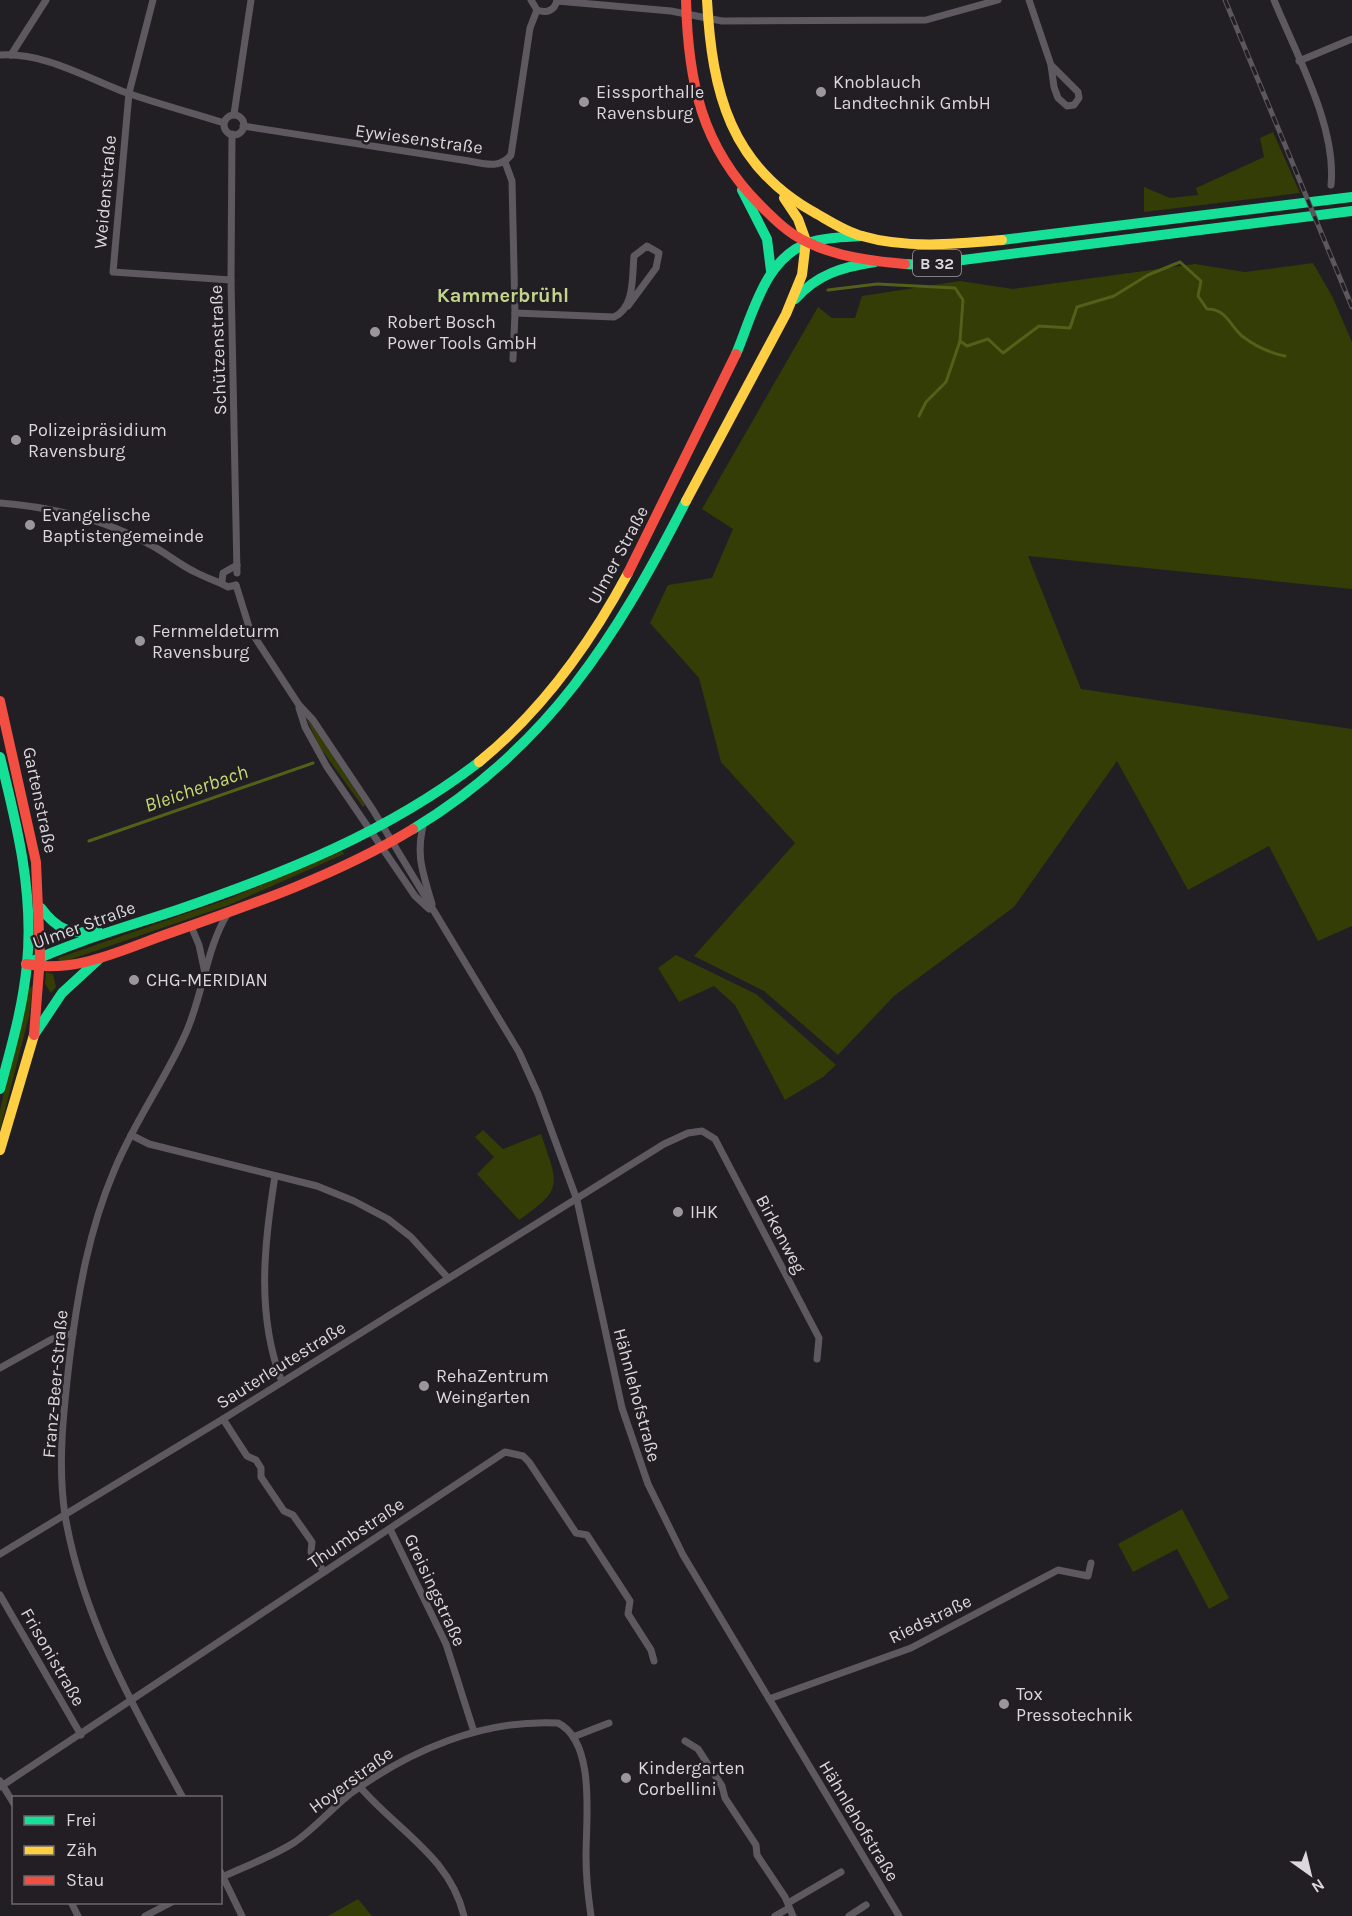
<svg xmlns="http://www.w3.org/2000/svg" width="1352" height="1916" viewBox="0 0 1352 1916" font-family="Karla,sans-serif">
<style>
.green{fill:#333d05}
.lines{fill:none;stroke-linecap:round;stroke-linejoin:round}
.stream{stroke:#526019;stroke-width:3}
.street{stroke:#5e5961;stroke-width:7}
.fast{stroke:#16e098;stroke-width:10}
.slow{stroke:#ffcf43;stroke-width:10}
.jam{stroke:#f24e42;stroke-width:10}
.rail-casing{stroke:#5b575c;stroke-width:5}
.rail{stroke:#221e24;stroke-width:3;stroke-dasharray:9;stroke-linecap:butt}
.poi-dot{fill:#9a979b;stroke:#221e24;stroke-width:2}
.labels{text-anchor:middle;stroke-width:5;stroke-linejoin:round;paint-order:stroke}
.shield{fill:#221e24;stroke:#a4a0a5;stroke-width:1.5}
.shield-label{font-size:16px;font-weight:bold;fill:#dbd8dc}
.poi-label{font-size:18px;fill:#dbd8dc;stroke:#221e24;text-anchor:start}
.street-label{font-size:18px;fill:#dbd8dc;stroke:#221e24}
.neighbourhood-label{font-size:20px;font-weight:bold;fill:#c2d58a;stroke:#221e24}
.water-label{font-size:20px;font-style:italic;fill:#c3db73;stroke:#221e24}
</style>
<rect width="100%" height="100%" fill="#211f23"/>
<g class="green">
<path d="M1273,132l27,61 -156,19v-25l26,11 28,-3 -2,-7 68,-31 -4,-19z"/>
<path d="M1313,263l19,33 20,46v247l-324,-33 53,133 271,40v197l-34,15 -49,-95 -81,44 -71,-129 -103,146 -120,89 -56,59 -74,-64 -70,-35 101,-113 -74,-81 -22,-84 -49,-55 18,-38 44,-7 21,-49 -31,-20 116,-202 14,11h23l7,-22 98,-15 53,8 182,-25 50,8z"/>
<path d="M307,720l4,3 54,82 -2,2 -44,-61z"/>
<path d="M343,851l1,3 -115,51 -169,58 -2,-5 173,-60z"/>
<path d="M676,955l80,39 80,71 -13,12 -38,23 -50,-95 -21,-19 -35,16 -21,-34z"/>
<path d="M46,972l7,2 3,13 -5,6 -6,-9z"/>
<path d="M33,985l-4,31 -29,114v-20l27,-118z"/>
<path d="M483,1130l20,19 38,-15c16,49 25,54 -22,86l-42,-46 17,-17 -19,-20z"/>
<path d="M1182,1509l47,89 -20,11 -32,-60 -44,23 -15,-28z"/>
<path d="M358,1899l14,17h-44z"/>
</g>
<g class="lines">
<g class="stream">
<path d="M828,290l49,-6 78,4 8,12 -3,41 7,5 21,-7 15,14 36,-27 31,2 7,-21 37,-11 34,-21 32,-13 21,19 -3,15 9,13c20,0 22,16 35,27 13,10 28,17 43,20"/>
<path d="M919,416l7,-14 20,-20 14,-41"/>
<path d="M89,841l224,-78"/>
</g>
<g class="street">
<path d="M153,0l-24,93 -16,179 118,8"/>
<path d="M531,0l6,10c10,4 18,0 20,-10"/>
<path d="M1029,0l22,65 3,22 4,11 9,8 7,-1 5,-7 -1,-6 -27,-27"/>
<path d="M1274,0c22,54 63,127 57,185"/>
<path d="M557,1l114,10 51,10 204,-1 72,-20"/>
<path d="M0,55c44,-3 87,23 127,38 32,11 65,20 97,30"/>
<path d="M11,55l35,-55"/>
<path d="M1299,61l53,-22"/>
<path d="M234,114l17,-114"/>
<circle cx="234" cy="125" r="10"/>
<path d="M243,126l226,35c16,3 31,8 42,-6l19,-127 7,-18"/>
<path d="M232,134l-1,146 6,293"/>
<path d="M505,162l7,19 3,132 -2,46"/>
<path d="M515,313l99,4c21,-9 18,-41 20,-61l13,-10 12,7 -3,15 -28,38"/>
<path d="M0,503c50,4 103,16 147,40 17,8 31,21 48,29 11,6 23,9 33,15l8,-2"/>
<path d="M222,581l1,-8 14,-8"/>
<path d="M236,585l14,45 49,75 14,15 60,90 146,242 19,42 39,106 45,208 26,76 35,71 216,361"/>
<path d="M299,708l6,19 22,40 88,129 14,13"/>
<path d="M424,822c-9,33 -1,51 8,82"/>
<path d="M191,926l8,19 6,28"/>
<path d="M131,1135l18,9 168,42 37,15 34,18 23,18 37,41"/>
<path d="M275,1176c-11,68 -19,140 7,206"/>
<path d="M0,1368l52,-29 21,-6"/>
<path d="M223,1419l24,37 9,4 5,8v9l23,34 9,4 19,27 -1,10 13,20"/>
<path d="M390,1529l56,115 28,88"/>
<path d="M0,1554l223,-135 441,-275 24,-11 14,-2 13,8 104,199 -2,21"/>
<path d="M0,1595l81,140"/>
<path d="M769,1699l142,-51 147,-78 30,6 3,-13"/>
<path d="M573,1737l36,-14"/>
<path d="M685,1741l13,8 24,37 3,12 31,47 1,10 28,42 8,19"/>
<path d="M0,1781l14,23"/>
<path d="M0,1787l505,-335 18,4 6,6 47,71 11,2 43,66 -2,13 23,36 3,11"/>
<path d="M360,1787c38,44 90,70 104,129"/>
<path d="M183,1798c-49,-90 -101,-181 -118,-283 -8,-53 -1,-108 5,-160 8,-63 19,-125 44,-184 19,-47 49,-88 70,-134 19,-39 21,-87 44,-124"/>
<path d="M220,1871l22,45"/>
<path d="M220,1878c25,-12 52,-21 75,-36 20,-14 36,-33 55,-48 60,-44 133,-75 208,-71 38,19 28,97 28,132 0,21 2,41 5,61"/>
<path d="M71,1902l7,14"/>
<path d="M788,1903l53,-31"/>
<path d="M145,1916l27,-14"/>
<path d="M775,1916l14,-8"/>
<path d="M849,1916l17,-11"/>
</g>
<g class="fast">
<path d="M742,190l25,49 4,32"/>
<path d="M1002,240l350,-43"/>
<path d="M905,264l18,1 429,-54"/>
<path d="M795,299c23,-25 47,-32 80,-37"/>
<path d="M736,354c17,-40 29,-98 75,-112 16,-5 34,-5 51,-6"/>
<path d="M0,757c17,68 34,136 27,207 -4,43 -16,84 -27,125"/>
<path d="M413,829c134,-81 203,-191 273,-328"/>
<path d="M41,908c16,22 30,27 57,23"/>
<path d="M26,964c49,-23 100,-37 151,-54 108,-37 211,-78 302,-148"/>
<path d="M34,1035l28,-42 37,-34"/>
</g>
<g class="slow">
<path d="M707,0c5,92 23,167 110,214 14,8 29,18 45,22 44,13 95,8 140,4"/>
<path d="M686,501l100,-187 16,-39 4,-34 -8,-22 -14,-21"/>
<path d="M479,762c64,-52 111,-118 149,-189"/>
<path d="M0,1150l34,-115"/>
</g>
<g class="jam">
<path d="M686,0c2,81 15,146 74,205 14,14 29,29 47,37 30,15 65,19 98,22"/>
<path d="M628,573l108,-219"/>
<path d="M0,701l36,161 4,95 -6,78"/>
<path d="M26,964c50,10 98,-15 144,-31 83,-29 167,-58 243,-104"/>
</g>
<defs>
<path id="rail" d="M1225,0l127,307"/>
</defs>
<use href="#rail" class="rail-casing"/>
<use href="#rail" class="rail"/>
</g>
<g class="poi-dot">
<circle cx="821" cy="92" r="6"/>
<circle cx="584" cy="102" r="6"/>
<circle cx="375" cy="332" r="6"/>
<circle cx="16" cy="440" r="6"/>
<circle cx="30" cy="525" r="6"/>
<circle cx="140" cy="641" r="6"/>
<circle cx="134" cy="980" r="6"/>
<circle cx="678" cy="1212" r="6"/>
<circle cx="424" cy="1386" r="6"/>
<circle cx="1004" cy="1704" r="6"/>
<circle cx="626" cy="1778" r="6"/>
</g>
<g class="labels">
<rect class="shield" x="913" y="250" width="48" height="26" rx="4.5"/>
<g class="shield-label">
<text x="937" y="269">B 32</text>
</g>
<g class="poi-label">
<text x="833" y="88">Knoblauch<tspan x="833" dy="21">Landtechnik GmbH</tspan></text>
<text x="596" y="98">Eissporthalle<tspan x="596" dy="21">Ravensburg</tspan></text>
<text x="387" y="328">Robert Bosch<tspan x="387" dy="21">Power Tools GmbH</tspan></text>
<text x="28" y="436">Polizeipräsidium<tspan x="28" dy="21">Ravensburg</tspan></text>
<text x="42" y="521">Evangelische<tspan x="42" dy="21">Baptistengemeinde</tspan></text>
<text x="152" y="637">Fernmeldeturm<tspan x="152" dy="21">Ravensburg</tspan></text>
<text x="146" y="986">CHG-MERIDIAN</text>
<text x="690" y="1218">IHK</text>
<text x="436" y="1382">RehaZentrum<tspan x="436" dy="21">Weingarten</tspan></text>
<text x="1016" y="1700">Tox<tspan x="1016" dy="21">Pressotechnik</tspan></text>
<text x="638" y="1774">Kindergarten<tspan x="638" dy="21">Corbellini</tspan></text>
</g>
<g class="street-label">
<text transform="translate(419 139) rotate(8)" y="6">Eywiesenstraße</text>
<text transform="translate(105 192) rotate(-85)" y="6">Weidenstraße</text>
<text transform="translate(218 350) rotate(-92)" y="6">Schützenstraße</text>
<text transform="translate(618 555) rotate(-62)" y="6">Ulmer Straße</text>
<text transform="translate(40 800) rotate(78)" y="6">Gartenstraße</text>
<text transform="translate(84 925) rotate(-20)" y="6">Ulmer Straße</text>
<text transform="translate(781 1234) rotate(62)" y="6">Birkenweg</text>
<text transform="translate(281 1365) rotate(-32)" y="6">Sauterleutestraße</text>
<text transform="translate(55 1384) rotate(-85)" y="6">Franz-Beer-Straße</text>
<text transform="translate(637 1395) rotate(75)" y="6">Hähnlehofstraße</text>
<text transform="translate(356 1533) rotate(-34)" y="6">Thumbstraße</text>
<text transform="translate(435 1590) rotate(65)" y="6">Greisingstraße</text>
<text transform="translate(930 1619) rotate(-26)" y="6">Riedstraße</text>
<text transform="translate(53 1657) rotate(60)" y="6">Frisonistraße</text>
<text transform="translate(351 1780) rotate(-36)" y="6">Hoyerstraße</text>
<text transform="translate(859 1821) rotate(59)" y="6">Hähnlehofstraße</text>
</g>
<g class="neighbourhood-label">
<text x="503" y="302">Kammerbrühl</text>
</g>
<g class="water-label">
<text transform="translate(196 788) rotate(-19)" y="7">Bleicherbach</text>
</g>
</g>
<rect x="12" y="1796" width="210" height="108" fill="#221e24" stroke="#6c686e" stroke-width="1.5"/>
<rect x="24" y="1816" width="30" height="9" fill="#16e098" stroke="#6c686e" stroke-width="1.5"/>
<text x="66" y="1826" font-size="18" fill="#dbd8dc">Frei</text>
<rect x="24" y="1846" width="30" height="9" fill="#ffcf43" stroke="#6c686e" stroke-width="1.5"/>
<text x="66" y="1856" font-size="18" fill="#dbd8dc">Zäh</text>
<rect x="24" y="1876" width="30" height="9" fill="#f24e42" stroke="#6c686e" stroke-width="1.5"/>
<text x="66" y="1886" font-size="18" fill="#dbd8dc">Stau</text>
<g transform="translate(1310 1874) rotate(146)" stroke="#221e24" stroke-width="4.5" paint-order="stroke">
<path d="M0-4.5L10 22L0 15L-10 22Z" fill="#dbd8dc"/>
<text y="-9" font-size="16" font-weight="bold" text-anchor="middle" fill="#dbd8dc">N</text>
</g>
</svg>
